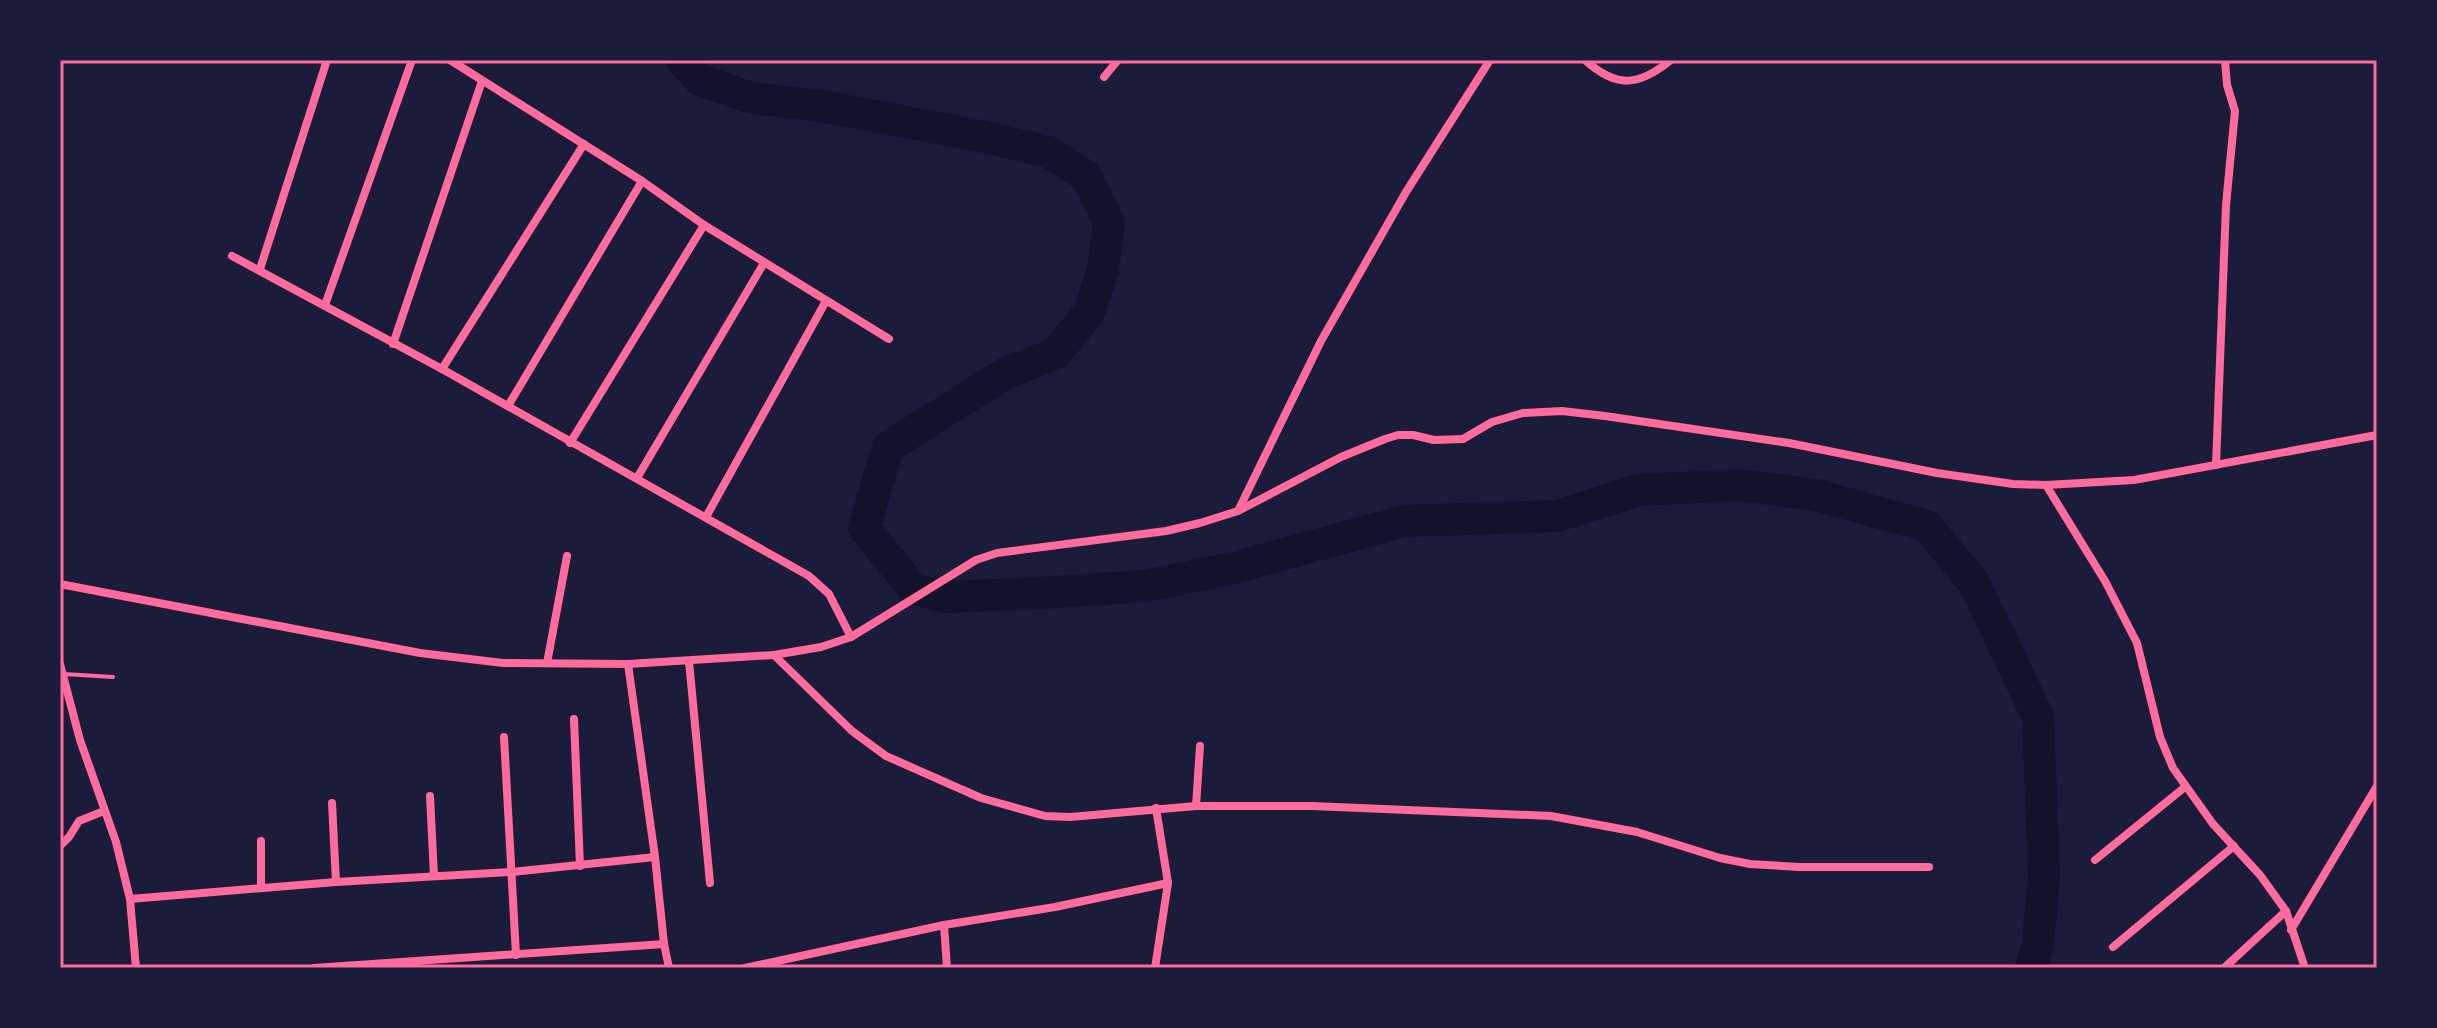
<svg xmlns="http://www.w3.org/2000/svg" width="2437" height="1028" viewBox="0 0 2437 1028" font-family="'DejaVu Sans',sans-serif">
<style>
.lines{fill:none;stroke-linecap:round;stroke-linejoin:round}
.river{stroke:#12122b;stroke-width:32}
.service{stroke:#ff6b9d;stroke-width:4}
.minor{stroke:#ff6b9d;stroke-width:8}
.neatline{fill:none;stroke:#ff6b9d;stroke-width:3}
</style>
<rect width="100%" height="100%" fill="#1b1b3a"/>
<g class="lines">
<path class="river" d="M682,60l18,20 51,18 71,8 163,31 64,15 37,24 23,46 -6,47 -14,44 -34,41 -49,19 -118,74 -24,81 49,60 31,9 82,-3 118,-8 89,-18 171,-47 153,-5 82,-26 100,-5 77,10 111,31 47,57 64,134 6,159 -6,68 -7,24"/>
<path class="service" d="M64,674l49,3"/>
<g class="minor">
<path d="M450,60l192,121 62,44 185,114"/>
<path d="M1585,60c32,29 54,26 86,0"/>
<path d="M1104,77l14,-17"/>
<path d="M232,256l210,113 367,207 20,18 22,43"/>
<path d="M260,269l67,-209"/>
<path d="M325,305l87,-245"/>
<path d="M393,344l89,-263"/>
<path d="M442,369l142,-225"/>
<path d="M508,406l134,-225"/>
<path d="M570,443l134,-218"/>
<path d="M2216,465l10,-260 9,-94 -8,-26 -2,-25"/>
<path d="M637,478l127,-215"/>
<path d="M2046,485l59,96 32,62 23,94 13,31 40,56 47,51 26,36 19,57"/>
<path d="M1239,509l82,-168 85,-149 84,-132"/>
<path d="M706,517l120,-216"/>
<path d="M60,584l360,69 83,10 125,1"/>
<path d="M774,655l47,-8 30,-10 125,-77 21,-7 169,-22 34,-8 38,-12 103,-54 44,-18 13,-4h15l21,5 29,-1 29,-17 31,-9 39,-2 43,5 184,27 148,30 76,11 33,1 88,-5 243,-45"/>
<path d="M689,661l21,222"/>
<path d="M547,663l20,-107"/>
<path d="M60,664l20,76 36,102 14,57 6,69"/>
<path d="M574,719l6,147"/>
<path d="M504,737l12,218"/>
<path d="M430,796l4,80"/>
<path d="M332,803l4,79"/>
<path d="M1196,806l4,-60"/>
<path d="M261,841v46"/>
<path d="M62,844l7,-7 10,-16 25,-10"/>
<path d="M2095,860l90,-73"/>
<path d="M130,899l206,-17 176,-10 143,-15"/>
<path d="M944,925l3,43"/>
<path d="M2291,930l86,-144"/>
<path d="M664,944l5,24"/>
<path d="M2113,947l121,-101"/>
<path d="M314,968l350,-24 -9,-87 -27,-193 146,-9 78,76 34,25 95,42 64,18 25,1 126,-11h116l239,10 86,16 83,26 30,6 49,3h130"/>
<path d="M745,968l199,-43 111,-18 113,-24 -12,-75"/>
<path d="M1155,968l13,-85"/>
<path d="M2224,968l62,-57"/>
</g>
</g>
<rect width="2437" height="1028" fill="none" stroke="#1b1b3a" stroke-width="124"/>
<rect x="62" y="62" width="2313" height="904" class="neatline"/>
</svg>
